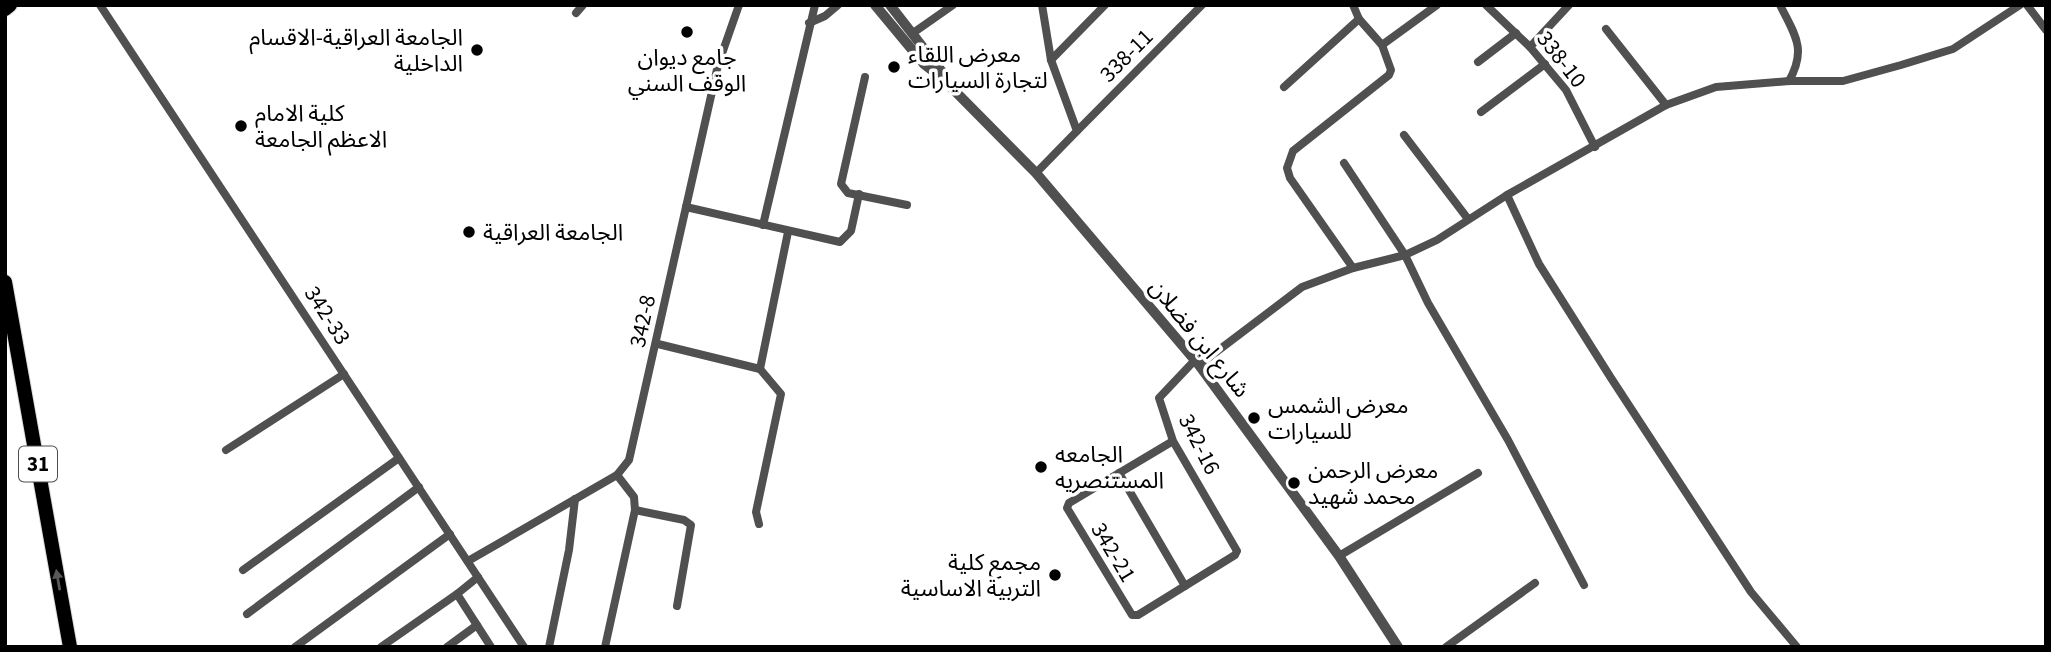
<svg xmlns="http://www.w3.org/2000/svg" width="2051" height="652" viewBox="0 0 2051 652" font-family="'Source Sans 3','Noto Sans Arabic',sans-serif">
<style>
.lines{fill:none;stroke-linecap:round;stroke-linejoin:round}
.motorway-casing{stroke:#dbdbdb;stroke-width:16}
.minor{stroke:#505050;stroke-width:8}
.tertiary{stroke:#505050;stroke-width:10}
.motorway{stroke:#000;stroke-width:14}
.oneway{fill:#595959}
.poi-dot{fill:#000;stroke:#fff;stroke-width:2.5}
.labels{text-anchor:middle;stroke-width:7;stroke-linejoin:round;paint-order:stroke}
.shield{fill:#fff;stroke:#4c4c4c;stroke-width:2}
.shield-label{font-size:21px;font-weight:bold;fill:#000}
.poi-label{font-size:23px;fill:#000;stroke:#fff;text-anchor:start}
.street-label{font-size:23px;fill:#000;stroke:#fff}
</style>
<rect width="100%" height="100%" fill="#fff"/>
<g class="lines">
<defs>
<g id="motorway">
<path d="M5,9l5,-4"/>
<path d="M5,282l65,365"/>
</g>
</defs>
<use href="#motorway" class="motorway-casing"/>
<g class="minor">
<path d="M100,5l424,642"/>
<path d="M1486,5l44,42 36,43 29,57"/>
<path d="M1780,5c15,30 27,44 9,76"/>
<path d="M2027,5l19,25"/>
<path d="M576,13l7,-8"/>
<path d="M809,23l16,-7 13,-11"/>
<path d="M1606,29l60,76"/>
<path d="M913,33l40,-28"/>
<path d="M1382,45l55,-40"/>
<path d="M1530,47l39,-42"/>
<path d="M1051,60l54,-55"/>
<path d="M1478,62l38,-29"/>
<path d="M865,77l-24,107 7,9 59,12"/>
<path d="M1284,87l75,-68 -6,-14"/>
<path d="M1481,112l64,-48"/>
<path d="M1077,131l125,-126"/>
<path d="M1404,135l64,84"/>
<path d="M1344,163l61,92 23,48 80,137 76,145"/>
<path d="M1036,173l41,-42 -26,-71 -9,-55"/>
<path d="M1507,195l32,69 72,114 140,214 46,55"/>
<path d="M686,207l154,35 11,-11 8,-37"/>
<path d="M763,225l52,-220"/>
<path d="M1353,268l-63,-90 -3,-10 6,-17 96,-76 2,-5 -9,-25 -23,-26"/>
<path d="M658,344l102,25 21,25 -25,118 3,12"/>
<path d="M1199,365l103,-78 51,-19 52,-13 32,-15 70,-45 159,-90 50,-18 73,-6h54l58,-16 52,-16 67,-44"/>
<path d="M760,369l28,-137"/>
<path d="M1173,441l-104,62 -2,5 65,107h6l97,-60 2,-4 -64,-110 -14,-43 36,-38"/>
<path d="M226,450l118,-76"/>
<path d="M1119,473l66,113"/>
<path d="M635,510l49,10 7,5 -14,81"/>
<path d="M1339,556l139,-83"/>
<path d="M468,561l149,-86 12,-15 89,-395 21,-60"/>
<path d="M243,570l156,-112"/>
<path d="M457,594l21,-17"/>
<path d="M247,614l172,-127"/>
<path d="M295,647l155,-113"/>
<path d="M381,647l76,-53 34,53"/>
<path d="M447,647l30,-22"/>
<path d="M549,647l20,-97 6,-51"/>
<path d="M605,647l30,-137 -1,-13 -17,-22"/>
<path d="M1446,647l89,-64"/>
</g>
<g class="tertiary">
<path d="M875,5l49,59 18,14 94,95 163,192 140,191 59,91"/>
<path d="M890,5l53,68 -1,5"/>
</g>
<use href="#motorway" class="motorway"/>
</g>
<defs><path id="oneway-solid" d="M-6-.8H1V-3.2L6.5 0L1 3.2V.8H-6Z" transform="scale(1.75)"/></defs>
<use class="oneway" href="#oneway-solid" transform="translate(58 580) rotate(-100)"/>
<g class="poi-dot">
<circle cx="687" cy="32" r="7"/>
<circle cx="477" cy="50" r="7"/>
<circle cx="894" cy="67" r="7"/>
<circle cx="241" cy="126" r="7"/>
<circle cx="469" cy="232" r="7"/>
<circle cx="1254" cy="418" r="7"/>
<circle cx="1041" cy="467" r="7"/>
<circle cx="1294" cy="483" r="7"/>
<circle cx="1055" cy="575" r="7"/>
</g>
<g class="labels">
<rect class="shield" x="19" y="446.5" width="38" height="35" rx="5"/>
<g class="shield-label">
<text x="38" y="471">31</text>
</g>
<g class="poi-label">
<text x="463" y="45" text-anchor="end">الجامعة العراقية-الاقسام<tspan x="463" dy="26">الداخلية</tspan></text>
<text x="908" y="62">معرض اللقاء<tspan x="908" dy="26">لتجارة السيارات</tspan></text>
<text x="687" y="65" text-anchor="middle">جامع ديوان<tspan x="687" dy="26">الوقف السني</tspan></text>
<text x="255" y="121">كلية الامام<tspan x="255" dy="26">الاعظم الجامعة</tspan></text>
<text x="483" y="240">الجامعة العراقية</text>
<text x="1268" y="413">معرض الشمس<tspan x="1268" dy="26">للسيارات</tspan></text>
<text x="1055" y="462">الجامعه<tspan x="1055" dy="26">المستنصريه</tspan></text>
<text x="1308" y="478">معرض الرحمن<tspan x="1308" dy="26">محمد شهيد</tspan></text>
<text x="1041" y="570" text-anchor="end">مجمع كلية<tspan x="1041" dy="26">التربية الاساسية</tspan></text>
</g>
<g class="street-label">
<text transform="translate(1126 55) rotate(-45)" y="8">338-11</text>
<text transform="translate(1562 59) rotate(52)" y="8">338-10</text>
<text transform="translate(328 315) rotate(57)" y="8">342-33</text>
<text transform="translate(642 321) rotate(-78)" y="8">342-8</text>
<text transform="translate(1200 338) rotate(51)" y="8">شارع ابن فضلان</text>
<text transform="translate(1200 444) rotate(63)" y="8">342-16</text>
<text transform="translate(1114 552) rotate(59)" y="8">342-21</text>
</g>
</g>
<rect width="2051" height="652" fill="none" stroke="#000000" stroke-width="14"/>
</svg>
